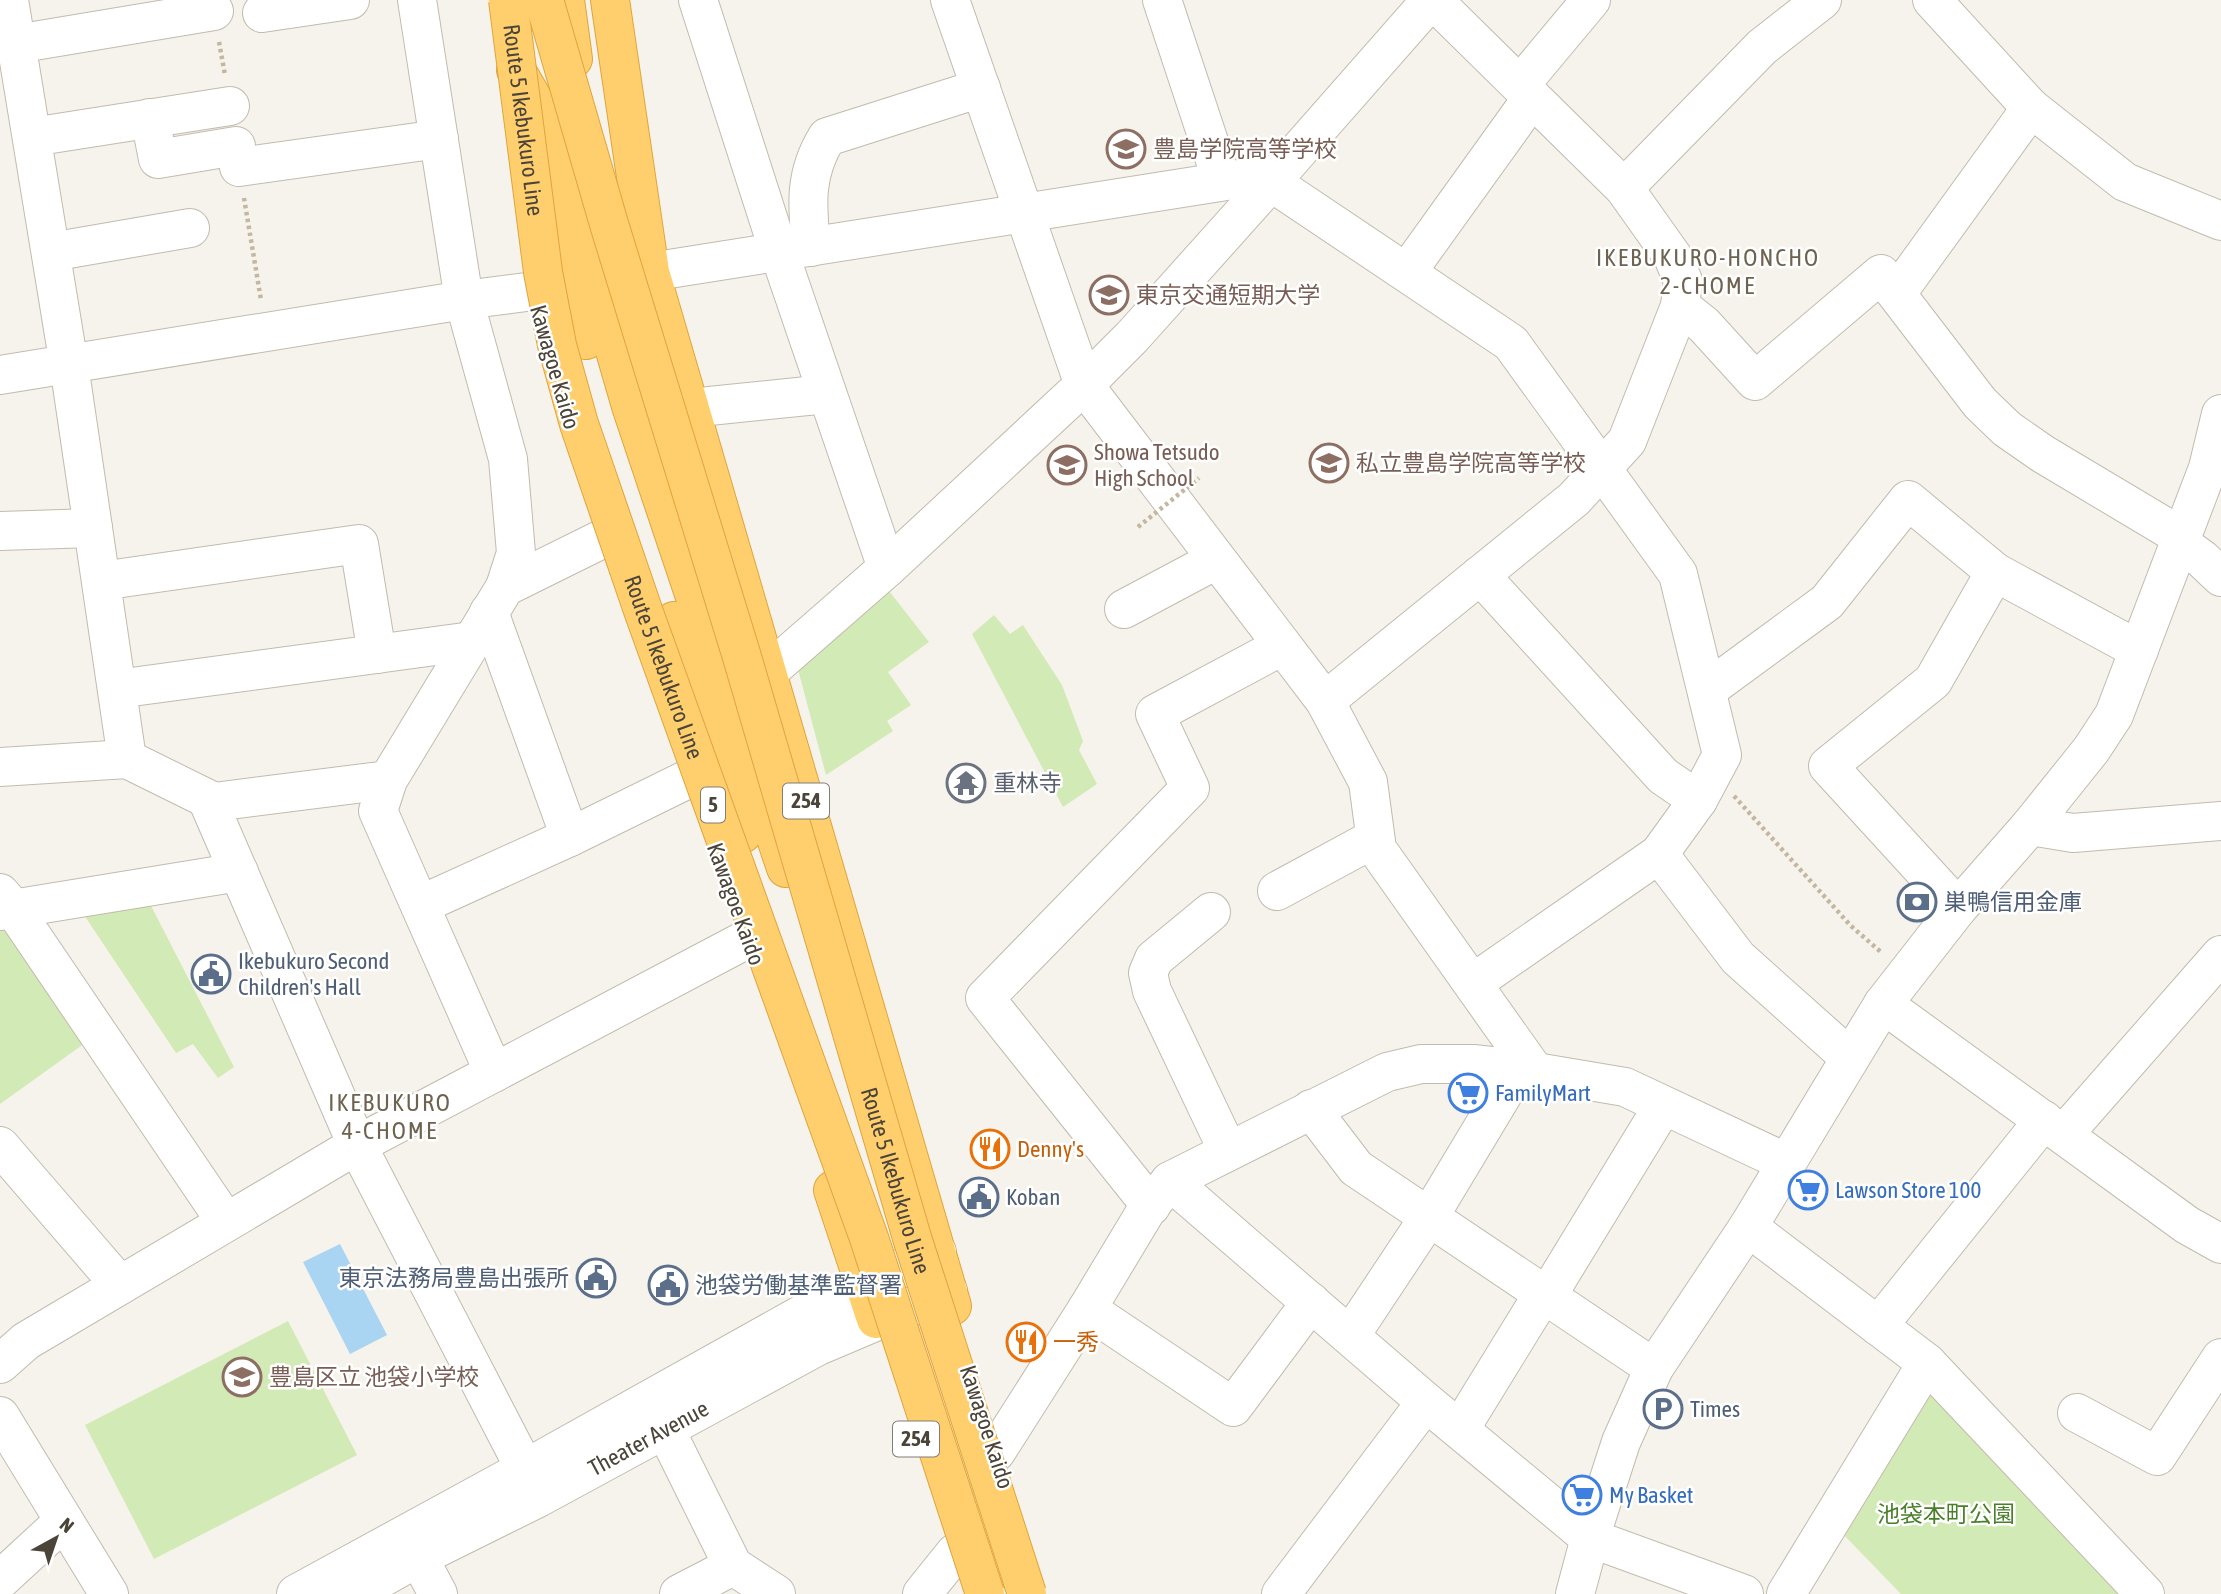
<svg xmlns="http://www.w3.org/2000/svg" width="2221" height="1594" viewBox="0 0 2221 1594" font-family="'Asap Condensed','Noto Sans JP',sans-serif">
<style>
.green{fill:#d2eab5}
.water{fill:#a9d4f2}
.lines{fill:none;stroke-linecap:round;stroke-linejoin:round}
.minor-casing{stroke:#c2bbae;stroke-width:40}
.highway-casing{stroke:#e0a43c;stroke-width:40}
.path{stroke:#c4b79f;stroke-width:4.5;stroke-dasharray:3.5 3.5;stroke-linecap:butt}
.minor{stroke:#fff;stroke-width:38}
.highway{stroke:#ffcf6e;stroke-width:38}
.highway-bridge-casing{stroke:#e0a43c;stroke-width:40;stroke-linecap:butt}
.path-bridge{stroke:#c4b79f;stroke-width:4.5;stroke-dasharray:3.5 3.5;stroke-linecap:butt}
.highway-bridge{stroke:#ffcf6e;stroke-width:38}
.labels{text-anchor:middle;stroke-width:5;stroke-linejoin:round;paint-order:stroke}
.shield{fill:#fff;stroke:#817c74;stroke-width:2}
.shield-label{font-size:21px;font-weight:bold;fill:#4b4439}
.street-label{font-size:23px;fill:#4b4439;stroke:#fff}
.education-label{font-size:23px;fill:#785e54;stroke:#fff;text-anchor:start}
.worship-label{font-size:23px;fill:#5b616d;stroke:#fff;text-anchor:start}
.service-label{font-size:23px;fill:#4e5e75;stroke:#fff;text-anchor:start}
.shop-label{font-size:23px;fill:#366cbe;stroke:#fff;text-anchor:start}
.food-label{font-size:23px;fill:#c56008;stroke:#fff;text-anchor:start}
.park-label{font-size:23px;fill:#4a7f2a;stroke:#fff}
.neighbourhood-label{font-size:24px;letter-spacing:2px;fill:#6e6250;stroke:#fff}
</style>
<rect width="100%" height="100%" fill="#f6f3ec"/>
<g class="green">
<path d="M882,582l47,60 -41,30 23,33 -24,16 6,10 -67,44 -31,-117z"/>
<path d="M994,615l16,19 13,-9 39,60 21,56 -4,9 18,34 -34,23 -91,-173z"/>
<path d="M149,902l85,165 -16,11 -25,-34 -17,9 -94,-141z"/>
<path d="M0,923l85,120 -85,61z"/>
<path d="M288,1321l69,134 -203,104 -69,-134z"/>
<path d="M1926,1388l207,206h-232l-60,-62z"/>
</g>
<path class="water" d="M340,1244l47,91 -37,19 -47,-92z"/>
<g class="lines">
<defs>
<g id="minor">
<path d="M9,0l60,365 58,394"/>
<path d="M417,0l47,300 44,159 8,94 -11,34"/>
<path d="M698,0l81,252 108,316"/>
<path d="M950,0l134,385 241,316 43,81 9,67 158,223"/>
<path d="M1162,0l60,181"/>
<path d="M1932,0l99,108 94,74 96,39"/>
<path d="M262,13l88,-13"/>
<path d="M16,44l198,-33"/>
<path d="M1520,85l71,-85"/>
<path d="M150,118l8,41 78,-13"/>
<path d="M32,137l198,-31"/>
<path d="M239,167l200,-28"/>
<path d="M1624,188l138,-141 60,-47"/>
<path d="M811,247c-4,-42 -7,-73 16,-110l154,-49"/>
<path d="M51,252l139,-24"/>
<path d="M650,272l608,-96 13,6 240,161 167,231 44,181 -24,45 -39,54 -186,129"/>
<path d="M1407,272l125,-174"/>
<path d="M1897,293l134,-185"/>
<path d="M1680,306l24,19 51,56 126,-107 99,129 27,26 36,25 139,83"/>
<path d="M0,375l464,-75 70,-9"/>
<path d="M690,408l137,-14"/>
<path d="M0,531l93,-3"/>
<path d="M2180,543l22,16 19,18"/>
<path d="M1480,575l183,201 35,24"/>
<path d="M101,581l258,-37 18,110"/>
<path d="M1124,609l92,-49"/>
<path d="M489,612l81,225"/>
<path d="M768,672l119,-104 197,-183 48,-48 139,-155 160,-182"/>
<path d="M117,689l355,-48"/>
<path d="M1707,690l120,-88 81,-102 87,72 144,78"/>
<path d="M1325,701l249,-202 53,-58 53,-135 3,-25 -10,-24 -49,-69 -191,-188"/>
<path d="M0,767l127,-8 87,43 174,-22"/>
<path d="M207,799l150,346 168,324"/>
<path d="M2030,826l43,7 148,-12"/>
<path d="M1659,854l79,104 112,100"/>
<path d="M1277,891l98,-53"/>
<path d="M0,893l13,15 213,314"/>
<path d="M420,905l150,-68 120,-59"/>
<path d="M1958,908l-130,-142 105,-85 62,-109"/>
<path d="M0,911l239,-39"/>
<path d="M1211,912l-57,47 -6,14 4,18 76,160"/>
<path d="M1883,1004l304,221 34,19"/>
<path d="M494,1073l-116,-262 10,-31 117,-193 101,-50"/>
<path d="M1311,1109l45,59 298,200"/>
<path d="M2064,1134l157,-179"/>
<path d="M0,1146l120,139"/>
<path d="M1170,1181l256,221 164,136 154,56"/>
<path d="M1151,1206l-166,-208 205,-210 -35,-74 127,-68"/>
<path d="M1748,1227l179,136 218,231"/>
<path d="M1547,1296l116,-190"/>
<path d="M1087,1309l146,98 78,-105"/>
<path d="M1878,1326l166,-206"/>
<path d="M1350,1336l79,-119 89,-148"/>
<path d="M0,1364l26,-23 331,-196 392,-207"/>
<path d="M2077,1413l80,43 64,-98"/>
<path d="M0,1416l109,178"/>
<path d="M665,1429l68,137 43,28"/>
<path d="M1460,1429l83,-135"/>
<path d="M996,1452l91,-143 59,-98 24,-30 217,-109 34,-8h52l45,5 107,18 162,76"/>
<path d="M407,1536l31,58"/>
<path d="M0,1580l64,-59"/>
<path d="M296,1594l229,-125 281,-157 131,-60"/>
<path id="s1" d="M353,1594l66,-37 119,-59 280,-152 130,-55"/>
<path d="M679,1594l54,-28"/>
<path d="M922,1594l33,-41"/>
<path d="M1281,1594l145,-192"/>
<path d="M1575,1594l15,-56 31,-96 33,-74 94,-141 135,-223 75,-96 72,-82 61,-76 23,-35 94,-247 13,-54"/>
<path d="M1786,1594l141,-231"/>
</g>
<g id="highway">
<path d="M565,0l8,59"/>
<path d="M610,0l40,272 302,1034"/>
<path d="M516,70l40,69 17,145 13,56"/>
<path d="M589,195l11,84 11,58 20,69 155,462"/>
<path d="M674,621l68,213"/>
<path d="M833,1190l43,129"/>
</g>
</defs>
<use href="#minor" class="minor-casing"/>
<use href="#highway" class="highway-casing"/>
<g class="path">
<path d="M219,42l6,33"/>
<path d="M244,198l17,102"/>
<path d="M1734,796l117,130 31,27"/>
</g>
<use href="#minor" class="minor"/>
<use href="#highway" class="highway"/>
<defs>
<g id="highway-bridge">
<path id="s2" d="M508,0l35,272 14,73 22,79 65,189 225,625 116,356"/>
<path id="s3" d="M544,0l65,224 133,433 171,584 114,353"/>
</g>
</defs>
<use href="#highway-bridge" class="highway-bridge-casing"/>
<path class="path-bridge" d="M1138,527l61,-49"/>
<use href="#highway-bridge" class="highway-bridge"/>
</g>
<defs>
<symbol id="school-ring" viewBox="-11 -11 22 22"><circle r="9.5" fill="#fff" stroke="#8d6e63" stroke-width="1.5"/><path d="M0-5L7-2L0 1L-7-2ZM-4 1L0 2.5L4 1V4Q0 6-4 4Z" fill="#8d6e63"/></symbol>
<symbol id="university-ring" viewBox="-11 -11 22 22"><circle r="9.5" fill="#fff" stroke="#8d6e63" stroke-width="1.5"/><path d="M0-5L7-2L0 1L-7-2ZM-4 1L0 2.5L4 1V4Q0 6-4 4Z" fill="#8d6e63"/></symbol>
<symbol id="temple-ring" viewBox="-11 -11 22 22"><circle r="9.5" fill="#fff" stroke="#6b7280" stroke-width="1.5"/><path d="M0-6L5-2H3V0L6.5 2.5H4V6H1.5V3h-3V6H-4V2.5H-6.5L-3 0V-2H-5Z" fill="#6b7280"/></symbol>
<symbol id="bank-ring" viewBox="-11 -11 22 22"><circle r="9.5" fill="#fff" stroke="#5c6f8a" stroke-width="1.5"/><path d="M-6-4H6V4H-6ZM0-2.3a2.3 2.3 0 1 0 0 4.6a2.3 2.3 0 1 0 0-4.6Z" fill="#5c6f8a"/></symbol>
<symbol id="civic-ring" viewBox="-11 -11 22 22"><circle r="9.5" fill="#fff" stroke="#5c6f8a" stroke-width="1.5"/><path d="M-.6-6.5H3V-4.5H.6V-3L4-1V1h2V6H-6V1h2V-1L-.6-3ZM-1.2 2.5V6h2.4V2.5Z" fill="#5c6f8a"/></symbol>
<symbol id="supermarket-ring" viewBox="-11 -11 22 22"><circle r="9.5" fill="#fff" stroke="#3f7fe0" stroke-width="1.5"/><path d="M-6-5.5h2.5l.6 2H6L4.5 2H-2.5L-4.4-4H-6ZM-1.5 3.2a1.3 1.3 0 1 0 .1 0ZM3 3.2a1.3 1.3 0 1 0 .1 0Z" fill="#3f7fe0"/></symbol>
<symbol id="restaurant-ring" viewBox="-11 -11 22 22"><circle r="9.5" fill="#fff" stroke="#e8710a" stroke-width="1.5"/><path d="M-5-6h1v4h1v-4h1v4h1v-4h1v5L-1.5 .5V6h-2V.5L-5-1ZM5-6V6H3V1.5H1.5Q1.5-4 5-6Z" fill="#e8710a"/></symbol>
<symbol id="parking-ring" viewBox="-11 -11 22 22"><circle r="9.5" fill="#fff" stroke="#5c6f8a" stroke-width="1.5"/><path d="M-3.5-5.5H1a3.5 3.5 0 0 1 0 7H-1V5.5H-3.5ZM-1-3.4V-.6H.8a1.4 1.4 0 0 0 0-2.8Z" fill="#5c6f8a"/></symbol>
</defs>
<g fill-rule="evenodd">
<use href="#school-ring" x="1104" y="127" width="44" height="44"/>
<use href="#university-ring" x="1087" y="273" width="44" height="44"/>
<use href="#school-ring" x="1307" y="441" width="44" height="44"/>
<use href="#school-ring" x="1045" y="443" width="44" height="44"/>
<use href="#temple-ring" x="944" y="761" width="44" height="44"/>
<use href="#bank-ring" x="1895" y="880" width="44" height="44"/>
<use href="#civic-ring" x="189" y="952" width="44" height="44"/>
<use href="#supermarket-ring" x="1446" y="1071" width="44" height="44"/>
<use href="#restaurant-ring" x="968" y="1127" width="44" height="44"/>
<use href="#supermarket-ring" x="1786" y="1168" width="44" height="44"/>
<use href="#civic-ring" x="957" y="1175" width="44" height="44"/>
<use href="#civic-ring" x="574" y="1256" width="44" height="44"/>
<use href="#civic-ring" x="646" y="1263" width="44" height="44"/>
<use href="#restaurant-ring" x="1004" y="1320" width="44" height="44"/>
<use href="#school-ring" x="220" y="1355" width="44" height="44"/>
<use href="#parking-ring" x="1641" y="1387" width="44" height="44"/>
<use href="#supermarket-ring" x="1560" y="1473" width="44" height="44"/>
</g>
<g class="labels">
<g class="shield">
<rect x="783" y="783.5" width="46" height="35" rx="5"/>
<rect x="701" y="787.5" width="24" height="35" rx="5"/>
<rect x="893" y="1421.5" width="46" height="35" rx="5"/>
</g>
<g class="shield-label">
<text x="806" y="808">254</text>
<text x="713" y="812">5</text>
<text x="916" y="1446">254</text>
</g>
<g class="street-label">
<text dy="8" stroke="none"><textPath href="#s2" startOffset="121">Route 5 Ikebukuro Line</textPath></text>
<text transform="translate(555 367) rotate(74)" y="8">Kawagoe Kaido</text>
<text dy="8" stroke="none"><textPath href="#s2" startOffset="688">Route 5 Ikebukuro Line</textPath></text>
<text transform="translate(736 904) rotate(70)" y="8">Kawagoe Kaido</text>
<text dy="8" stroke="none"><textPath href="#s3" startOffset="1232">Route 5 Ikebukuro Line</textPath></text>
<text transform="translate(987 1427) rotate(72)" y="8">Kawagoe Kaido</text>
<text dy="8" stroke="none"><textPath href="#s1" startOffset="334">Theater Avenue</textPath></text>
</g>
<g class="education-label">
<text x="1153" y="157">豊島学院高等学校</text>
<text x="1136" y="303">東京交通短期大学</text>
<text x="1094" y="460">Showa Tetsudo<tspan x="1094" dy="26">High School</tspan></text>
<text x="1356" y="471">私立豊島学院高等学校</text>
<text x="269" y="1385">豊島区立 池袋小学校</text>
</g>
<g class="worship-label">
<text x="993" y="791">重林寺</text>
</g>
<g class="service-label">
<text x="1944" y="910">巣鴨信用金庫</text>
<text x="238" y="969">Ikebukuro Second<tspan x="238" dy="26">Children's Hall</tspan></text>
<text x="1006" y="1205">Koban</text>
<text x="569" y="1286" text-anchor="end">東京法務局豊島出張所</text>
<text x="695" y="1293">池袋労働基準監督署</text>
<text x="1690" y="1417">Times</text>
</g>
<g class="shop-label">
<text x="1495" y="1101">FamilyMart</text>
<text x="1835" y="1198">Lawson Store 100</text>
<text x="1609" y="1503">My Basket</text>
</g>
<g class="food-label">
<text x="1017" y="1157">Denny's</text>
<text x="1053" y="1350">一秀</text>
</g>
<g class="park-label">
<text x="1946" y="1522">池袋本町公園</text>
</g>
<g class="neighbourhood-label">
<text x="1708" y="266">IKEBUKURO-HONCHO<tspan x="1708" dy="28">2-CHOME</tspan></text>
<text x="390" y="1111">IKEBUKURO<tspan x="390" dy="28">4-CHOME</tspan></text>
</g>
</g>
<g transform="translate(56 1538) rotate(40)" stroke="#ffffff" stroke-width="5" paint-order="stroke">
<path d="M0-5L12 26L0 18L-12 26Z" fill="#4b4439"/>
<text y="-10" font-size="19" font-weight="bold" text-anchor="middle" fill="#4b4439">N</text>
</g>
</svg>
